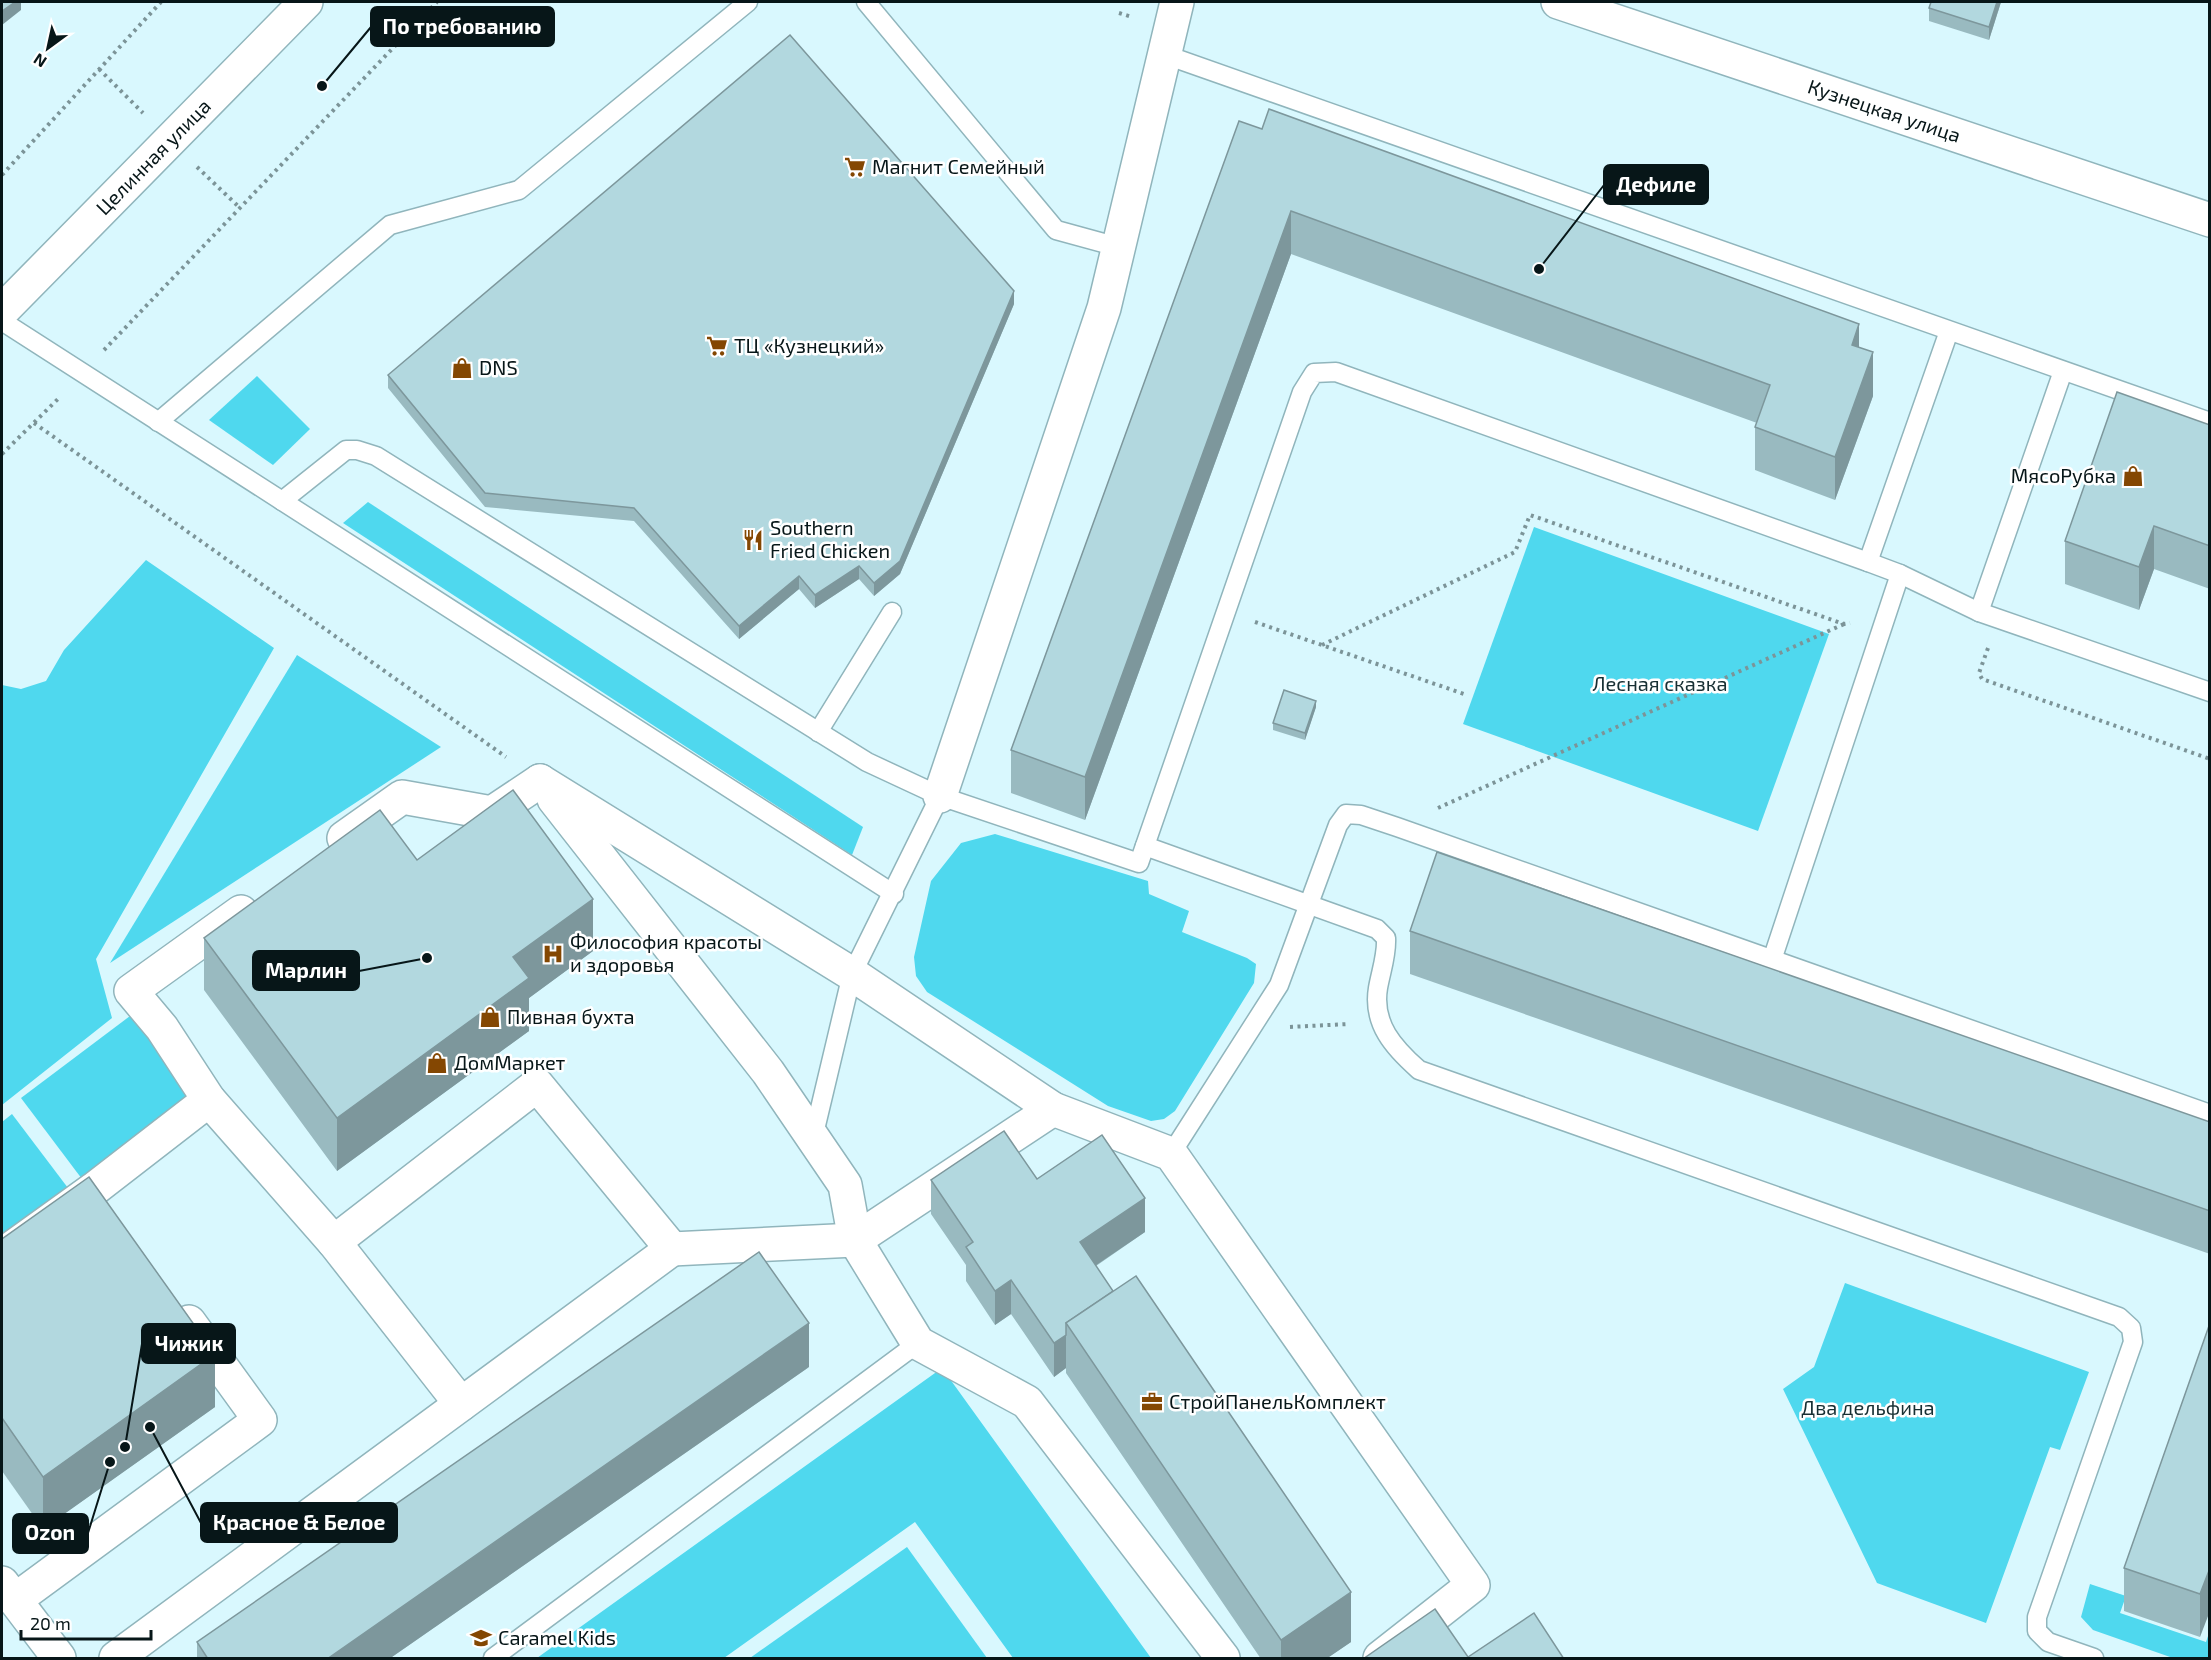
<svg xmlns="http://www.w3.org/2000/svg" width="2211" height="1660" viewBox="0 0 2211 1660" font-family="'Exo 2',sans-serif">
<style>
.green{fill:#4fd8ee}
.lines{fill:none;stroke-linecap:round;stroke-linejoin:round}
.lane-casing{stroke:#90b5bc;stroke-width:21}
.street-casing{stroke:#90b5bc;stroke-width:36}
.secondary-casing{stroke:#90b5bc;stroke-width:36}
.path{stroke:#7c9498;stroke-width:4;stroke-dasharray:3 4.5;stroke-linecap:butt}
.lane{stroke:#fff;stroke-width:18}
.street{stroke:#fff;stroke-width:33}
.secondary{stroke:#fff;stroke-width:33}
.wall{fill:#99bac0}
.shaded-wall{fill:#7d979c}
.building{fill:#b2d8df;stroke:#7d979c;stroke-width:1.5}
.labels{text-anchor:middle;stroke-width:5;stroke-linejoin:round;paint-order:stroke}
.street-label{font-size:20px;fill:#071618;stroke:#fff}
.poi-label{font-size:20px;fill:#071618;stroke:#fff;text-anchor:start}
.park-label{font-size:20px;fill:#172f33;stroke:#fff}
.leader{fill:none;stroke:#071618;stroke-width:2}
.callout-dot{fill:#071618;stroke:#fff;stroke-width:2}
.callout{fill:#071618;stroke:#071618;stroke-width:2}
.callout-label{font-size:21px;text-anchor:middle;font-weight:bold;fill:#fff}
</style>
<rect width="100%" height="100%" fill="#d9f8fe"/>
<g class="green">
<path d="M257,376l53,53 -37,36 -64,-45z"/>
<path d="M368,502l495,325 -11,28 -509,-332z"/>
<path d="M1534,527l295,107 -71,197 -295,-107z"/>
<path d="M146,560l128,88 -178,311 16,59 -110,87v-420l19,4 25,-8 18,-31z"/>
<path d="M297,655l144,92 -331,216z"/>
<path d="M995,834l153,47 1,13 40,17 -7,21 65,26 9,6 -2,19 -79,128 -11,8 -13,2 -43,-15 -181,-114 -11,-16 -2,-19 17,-76 30,-38z"/>
<path d="M134,1013l64,85 -113,85 -64,-85z"/>
<path d="M12,1114l56,74 -66,50v-116z"/>
<path d="M1845,1283l244,89 -29,78 -10,-3 -64,176 -109,-40 -94,-194 31,-22z"/>
<path d="M942,1368l209,290h-138l-98,-136 -191,136h-187z"/>
<path d="M907,1547l80,111h-237z"/>
<path d="M2090,1584l36,12 -6,17 86,29 3,-9v25h-36l-80,-28 -12,-13z"/>
</g>
<g class="lines">
<defs>
<g id="lane">
<path d="M866,2l190,228 62,17"/>
<path d="M1166,55l1044,367"/>
<path d="M2,321l892,573"/>
<path d="M158,422l232,-197 129,-35 229,-188"/>
<path d="M282,501l64,-51h11l19,6 491,306 73,34 199,67 163,-471 12,-19 22,-1 532,190 81,-231"/>
<path d="M1868,562l32,12 79,38 231,80"/>
<path d="M1979,612l84,-241"/>
<path d="M818,732l74,-120"/>
<path d="M1145,846l232,83 9,9c1,17 -5,33 -8,50 -6,36 16,60 41,82l700,247 12,11 2,14 -96,275v14l11,11 46,16"/>
<path d="M1772,960l128,-386"/>
<path d="M813,1138l39,-164 88,-178"/>
<path d="M1171,1154l108,-169 59,-160 8,-11 15,1 36,12 813,287"/>
<path d="M493,1658l425,-315"/>
</g>
<g id="street">
<path d="M540,781l312,193 201,135 118,45 302,431 -93,73"/>
<path d="M940,796l164,-488 73,-306"/>
<path d="M554,799l214,273 77,113 10,55 63,103 109,59 196,256"/>
<path d="M344,838l58,-41 90,16 48,-32"/>
<path d="M241,912l-110,79 31,37 47,72 125,142 203,-157 135,164 183,-9 198,-131"/>
<path d="M334,1242l127,162"/>
<path d="M2,1255l92,-66 115,-89"/>
<path d="M2,1583l57,75"/>
<path d="M15,1600l245,-180 -71,-98"/>
<path d="M116,1658l556,-409"/>
</g>
<g id="secondary">
<path id="s1" d="M1558,2l652,218"/>
<path id="s2" d="M2,311l304,-309"/>
</g>
</defs>
<use href="#lane" class="lane-casing"/>
<use href="#street" class="street-casing"/>
<use href="#secondary" class="secondary-casing"/>
<g class="path">
<path d="M1119,13l13,4"/>
<path d="M99,69l44,44"/>
<path d="M197,167l42,40"/>
<path d="M2,175l159,-173"/>
<path d="M104,350l333,-348"/>
<path d="M34,423l472,334"/>
<path d="M2,454l58,-57"/>
<path d="M1255,622l212,73"/>
<path d="M1322,645l193,-93 15,-37 314,109 6,-1"/>
<path d="M1988,648l-9,25 3,6 228,80"/>
<path d="M1438,808l406,-184"/>
<path d="M1290,1027l58,-3"/>
</g>
<use href="#lane" class="lane"/>
<use href="#street" class="street"/>
<use href="#secondary" class="secondary"/>
</g>
<g class="wall">
<path d="M2001,2l-12,38 -60,-19v-13z"/>
<path d="M1239,121l620,226 14,49 -38,104 -80,-30v-43l2,-4 -466,-169 -206,566 -74,-27v-43z"/>
<path d="M1014,304l-114,270 -26,22 -15,-17 -44,29 -16,-19 -60,50 -105,-118 -149,-14 -97,-119v-13z"/>
<path d="M2210,425v164l-56,-20 -15,41 -74,-26v-43z"/>
<path d="M1316,707l-11,33 -32,-10v-7z"/>
<path d="M417,860l176,91 -64,47v33l-192,140 -133,-181v-52z"/>
<path d="M1410,931l800,191v132l-800,-280z"/>
<path d="M1037,1179l108,53 -49,34 255,376 -25,17h-65l-195,-286v-5l-12,9 -43,-63 -16,11 -29,-44v-16l-35,-51v-34z"/>
<path d="M2,1239l213,168 -172,122 -41,-58z"/>
<path d="M2210,1323l-10,314 -76,-26v-43z"/>
<path d="M809,1367l-420,292h-192v-17z"/>
</g>
<g class="shaded-wall">
<path d="M15,2h6v8l-19,15v-14z"/>
<path d="M1997,2h4l-12,38v-13z"/>
<path d="M1291,211v43l-206,566v-43z"/>
<path d="M1014,291v13l-114,270 -26,22v-13z"/>
<path d="M1859,324v43l-7,-22z"/>
<path d="M1873,352v44l-38,104v-43z"/>
<path d="M2154,526v43l-15,41v-43z"/>
<path d="M859,566v13l-44,29v-13z"/>
<path d="M799,576v13l-60,50v-13z"/>
<path d="M1316,701v6l-11,33v-7z"/>
<path d="M593,899v52l-64,47v33l-192,140v-53l176,-161z"/>
<path d="M1145,1198v34l-65,44v-34z"/>
<path d="M1011,1280v34l-16,11v-34z"/>
<path d="M809,1323v44l-420,292h-62z"/>
<path d="M1066,1335v33l-12,9v-34z"/>
<path d="M215,1354v53l-172,122v-52z"/>
<path d="M2210,1568v43l-10,26v-43z"/>
<path d="M1351,1592v50l-25,17h-45v-19z"/>
</g>
<g class="building">
<path d="M2,2h13l-13,9z"/>
<path d="M1931,2h66l-8,25 -60,-19z"/>
<path d="M790,35l224,256 -114,270 -26,22 -15,-17 -44,29 -16,-19 -60,50 -105,-118 -149,-15 -97,-118z"/>
<path d="M1269,109l590,215 -7,21 21,7 -38,105 -80,-30 15,-42 -479,-174 -206,566 -74,-27 228,-629 23,8z"/>
<path d="M2117,392l93,33v121l-56,-20 -15,41 -74,-26z"/>
<path d="M1284,690l32,11 -11,32 -32,-10z"/>
<path d="M513,790l80,109 -80,58 16,21 -192,140 -133,-180 176,-128 37,50z"/>
<path d="M1437,852l773,270v89l-800,-280z"/>
<path d="M1004,1131l33,48 65,-44 43,63 -65,44 33,49 -47,32v12l-12,8 -43,-63 -16,11 -29,-44 7,-5 -42,-62z"/>
<path d="M89,1177l126,177 -172,123 -41,-59v-179z"/>
<path d="M759,1252l50,71 -482,336h-119l-11,-17z"/>
<path d="M1136,1276l215,316 -70,48 -215,-317z"/>
<path d="M2210,1323v245l-10,26 -76,-26z"/>
<path d="M1435,1609l33,48 66,-44 30,46h-201z"/>
</g>
<defs>
<symbol id="supermarket-bare" viewBox="-9 -9 18 18"><path d="M-6-5.5h2.5l.6 2H6L4.5 2H-2.5L-4.4-4H-6ZM-1.5 3.2a1.3 1.3 0 1 0 .1 0ZM3 3.2a1.3 1.3 0 1 0 .1 0Z" fill="#844702" stroke="#fff" stroke-width="2.5" paint-order="stroke"/></symbol>
<symbol id="shop-bare" viewBox="-9 -9 18 18"><path d="M-5-2.5h2.3a2.7 3.5 0 0 1 5.4 0H5L5.5 6h-11ZM-1.5-2.5h3a1.5 2.3 0 0 0-3 0Z" fill="#844702" stroke="#fff" stroke-width="2.5" paint-order="stroke"/></symbol>
<symbol id="restaurant-bare" viewBox="-9 -9 18 18"><path d="M-5-6h1v4h1v-4h1v4h1v-4h1v5L-1.5 .5V6h-2V.5L-5-1ZM5-6V6H3V1.5H1.5Q1.5-4 5-6Z" fill="#844702" stroke="#fff" stroke-width="2.5" paint-order="stroke"/></symbol>
<symbol id="hospital-bare" viewBox="-9 -9 18 18"><path d="M-5-5h3v3.5h4V-5h3V5h-3V1.5h-4V5h-3Z" fill="#844702" stroke="#fff" stroke-width="2.5" paint-order="stroke"/></symbol>
<symbol id="office-bare" viewBox="-9 -9 18 18"><path d="M-6-3h4V-5.5h4V-3h4V5H-6ZM-1-4.5V-3h2v-1.5ZM-6 0V1H6V0Z" fill="#844702" stroke="#fff" stroke-width="2.5" paint-order="stroke"/></symbol>
<symbol id="school-bare" viewBox="-9 -9 18 18"><path d="M0-5L7-2L0 1L-7-2ZM-4 1L0 2.5L4 1V4Q0 6-4 4Z" fill="#844702" stroke="#fff" stroke-width="2.5" paint-order="stroke"/></symbol>
</defs>
<g fill-rule="evenodd">
<use href="#supermarket-bare" x="840" y="152" width="30" height="30"/>
<use href="#supermarket-bare" x="702" y="331" width="30" height="30"/>
<use href="#shop-bare" x="447" y="353" width="30" height="30"/>
<use href="#shop-bare" x="2118" y="461" width="30" height="30"/>
<use href="#restaurant-bare" x="738" y="525" width="30" height="30"/>
<use href="#hospital-bare" x="538" y="939" width="30" height="30"/>
<use href="#shop-bare" x="475" y="1002" width="30" height="30"/>
<use href="#shop-bare" x="422" y="1048" width="30" height="30"/>
<use href="#office-bare" x="1137" y="1387" width="30" height="30"/>
<use href="#school-bare" x="466" y="1623" width="30" height="30"/>
</g>
<g class="labels">
<g class="street-label">
<text dy="7" stroke="none"><textPath href="#s1" startOffset="344">Кузнецкая улица</textPath></text>
<text dy="7" stroke="none"><textPath href="#s2" startOffset="216">Целинная улица</textPath></text>
</g>
<g class="poi-label">
<text x="872" y="174">Магнит Семейный</text>
<text x="734" y="353">ТЦ «Кузнецкий»</text>
<text x="479" y="375">DNS</text>
<text x="2116" y="483" text-anchor="end">МясоРубка</text>
<text x="770" y="535">Southern<tspan x="770" dy="23">Fried Chicken</tspan></text>
<text x="570" y="949">Философия красоты<tspan x="570" dy="23">и здоровья</tspan></text>
<text x="507" y="1024">Пивная бухта</text>
<text x="454" y="1070">ДомМаркет</text>
<text x="1169" y="1409">СтройПанельКомплект</text>
<text x="498" y="1645">Caramel Kids</text>
</g>
<g class="park-label">
<text x="1660" y="691">Лесная сказка</text>
<text x="1868" y="1415">Два дельфина</text>
</g>
</g>
<path class="leader" d="M322 86L371 27M1539 269L1604 185M427 958L359 971M125 1447L142 1344M150 1427L201 1523M110 1462L88 1533"/>
<g class="callout-dot">
<circle cx="322" cy="86" r="6"/>
<circle cx="1539" cy="269" r="6"/>
<circle cx="427" cy="958" r="6"/>
<circle cx="125" cy="1447" r="6"/>
<circle cx="150" cy="1427" r="6"/>
<circle cx="110" cy="1462" r="6"/>
</g>
<g class="callout">
<rect x="371" y="7" width="183" height="39" rx="6"/>
<rect x="1604" y="165" width="104" height="39" rx="6"/>
<rect x="253" y="951" width="106" height="39" rx="6"/>
<rect x="142" y="1324" width="93" height="39" rx="6"/>
<rect x="201" y="1503" width="196" height="39" rx="6"/>
<rect x="13" y="1514" width="75" height="39" rx="6"/>
</g>
<g class="callout-label">
<text x="462" y="34">По требованию</text>
<text x="1656" y="192">Дефиле</text>
<text x="306" y="978">Марлин</text>
<text x="189" y="1351">Чижик</text>
<text x="299" y="1530">Красное &amp; Белое</text>
<text x="50" y="1540">Ozon</text>
</g>
<rect width="2211" height="1660" fill="none" stroke="#071618" stroke-width="6"/>
<g transform="translate(48 48) rotate(213)" stroke="#ffffff" stroke-width="4.5" paint-order="stroke">
<path d="M0-4.5L10 22L0 15L-10 22Z" fill="#071618"/>
<text y="-9" font-size="16" font-weight="bold" text-anchor="middle" fill="#071618">N</text>
</g>
<path d="M21 1630v9h130v-9" fill="none" stroke="#071618" stroke-width="3"/>
<text x="30" y="1630" font-size="18" fill="#071618" stroke="#ffffff" stroke-width="4.5" paint-order="stroke">20 m</text>
</svg>
